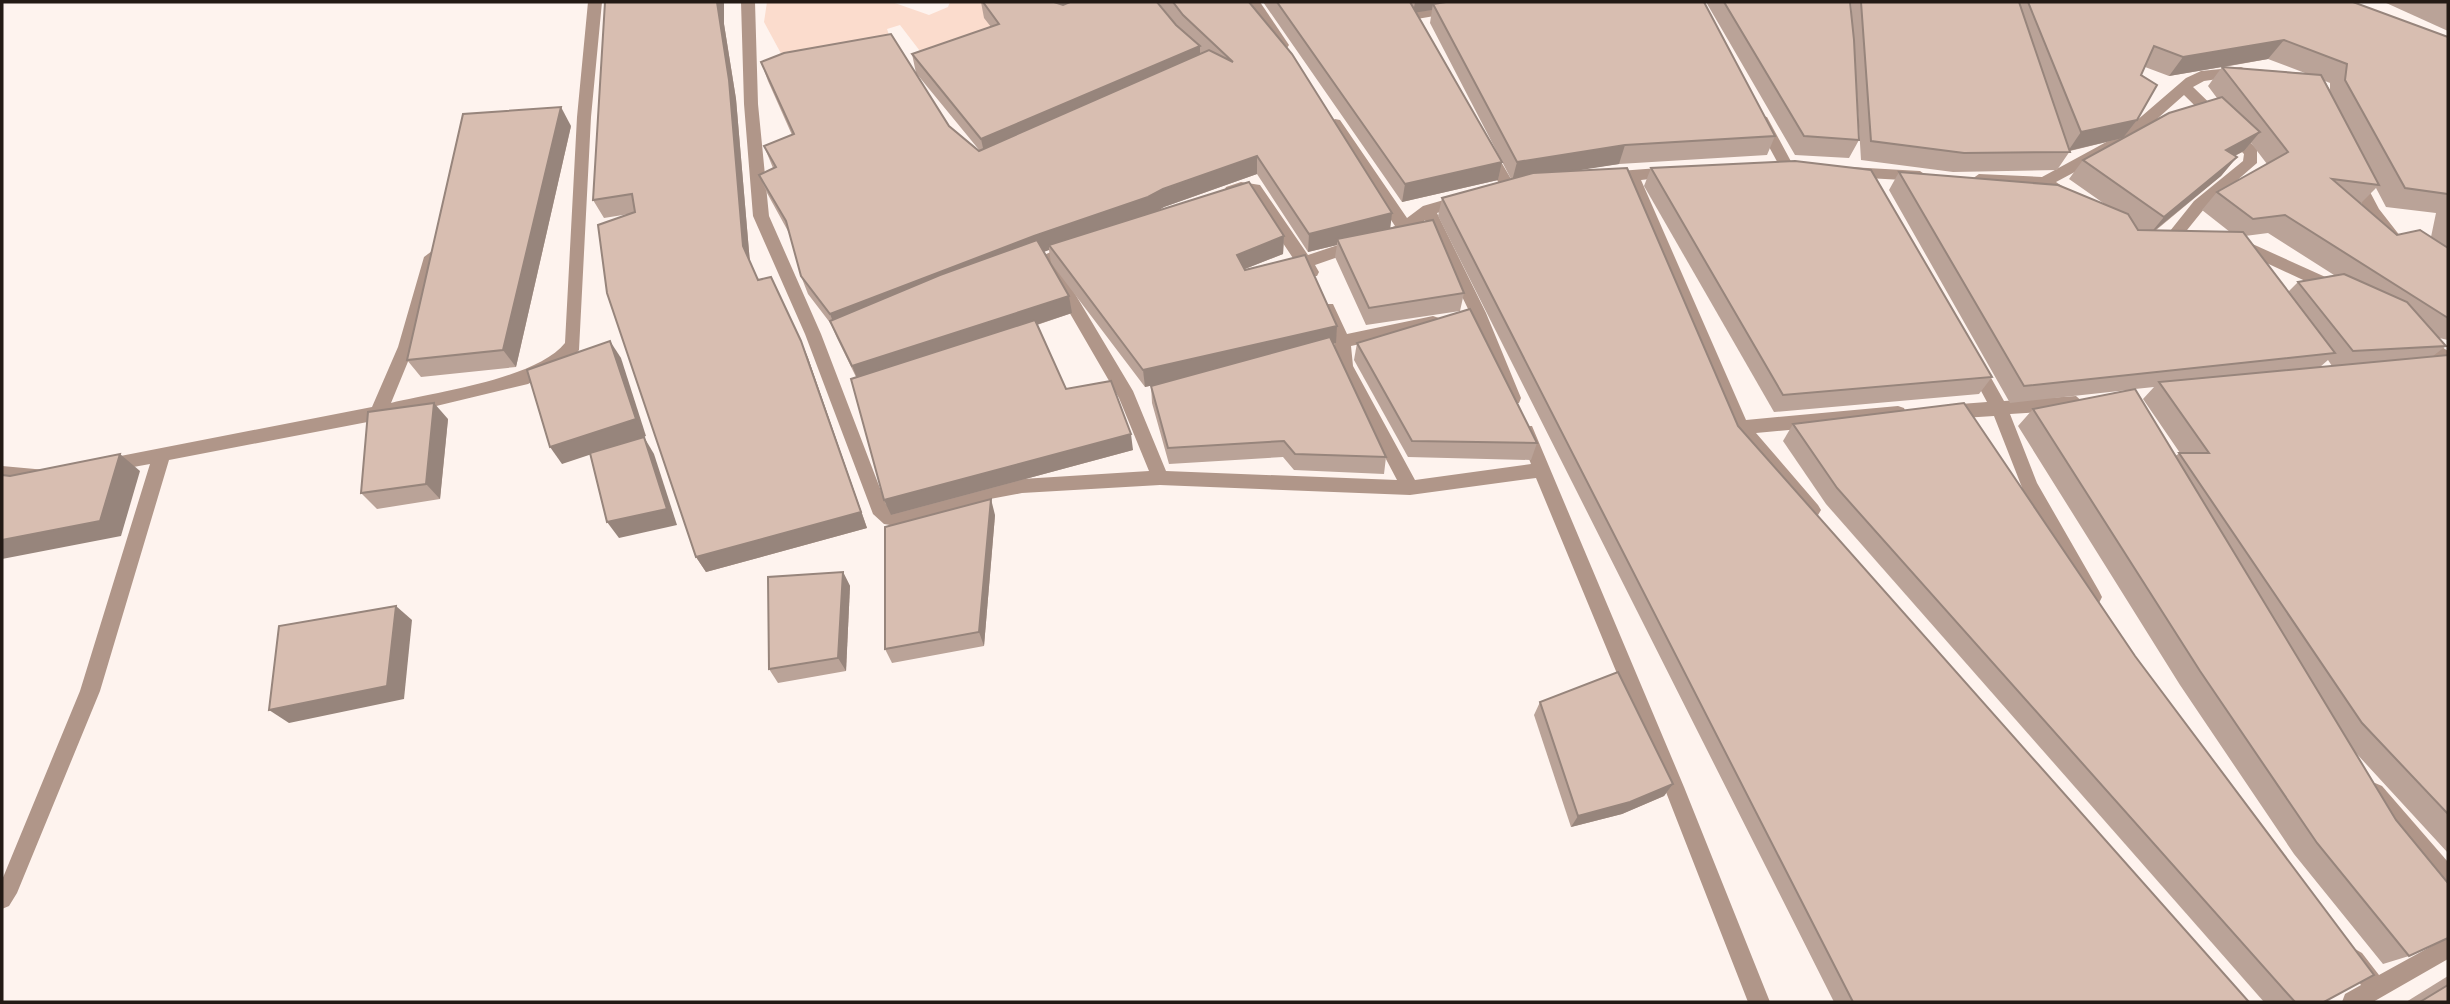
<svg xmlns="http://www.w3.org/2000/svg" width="2450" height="1004" viewBox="0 0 2450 1004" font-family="Commissioner,sans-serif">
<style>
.green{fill:#fbdccd}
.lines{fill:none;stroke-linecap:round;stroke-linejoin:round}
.minor{fill:#b09689;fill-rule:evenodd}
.wall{fill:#baa398;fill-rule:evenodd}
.shaded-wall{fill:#97857c}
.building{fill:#d8beb1;stroke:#97857c;stroke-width:2}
</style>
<rect width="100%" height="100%" fill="#fef3ee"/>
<path class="green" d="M767,2h125l37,13 19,-8 2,-5h43l10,41 -70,25 -33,-43 -13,4 8,24 -104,19 -27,-50z"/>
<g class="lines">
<g class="minor">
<path d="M588,2h14l-11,115 -12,233 -8,10 -43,24 -150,36 -209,40 -69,231 -83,202 -8,13 -7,3v-29l78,-189 70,-227 -44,8 -6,-2 -3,-5 3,-5 272,-53 26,-60 26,-90 8,-6 8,6 -26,90 -23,56c45,-11 145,-24 174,-60l12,-226z"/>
<path d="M741,2h14l3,102 11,112 52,118 65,170 8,7 128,-32 127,-8 -30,-73 -80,-138 3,-4 26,-12h10l3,4 -3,4 -22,10 77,129 33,80 231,9 -60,-114 -3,-25 -15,-33 2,-4h12l14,30 86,-18 6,2 2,4 -8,6 -82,18 2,20 62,114 116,-16 -13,-33 2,-5h12l152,361 86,215h-22l-84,-215 -128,-309 -126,17 -250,-10 -138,8 -32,6 -88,28 -18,-3 -11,-10 -68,-180 -52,-118 -9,-112z"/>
<path d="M1246,2h14l29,43 -2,3h-10z"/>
<path d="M1453,5l5,1v6l-47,8 -7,-4 7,-4z"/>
<path d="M2241,67l5,2v6l-42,6 -11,6 64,62v14l-53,46 -25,31h-10l-3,-4 28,-35 49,-40 1,-7 -60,-59 -53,47 -75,40 19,13 -3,4h-10l-21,-12 -62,-3 -7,-5 7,-5 63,3 79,-43 65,-56 15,-7z"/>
<path d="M1762,116l5,1 27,50 -2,4h-10l-2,-4 -25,-46z"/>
<path d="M1335,119l5,1 67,98 16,-12 38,-11 5,1 3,4 -3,4 -29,9 49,100 35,85 -2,5h-12l-37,-90 -45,-93c-11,9 -25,21 -40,18l-3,-4 3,-4 10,-4 -67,-102z"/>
<path d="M1488,147l5,1 21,36 2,4 -2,4h-10l-23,-40z"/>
<path d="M1672,167l7,5 -2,4 -36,4 105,240 152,-14 6,2 2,5 -2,5 -6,2 -142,13 62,72 3,5 -3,5 -6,2 -6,-2 -71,-83 -108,-251 -21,1 -7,-5 7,-5z"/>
<path d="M1850,167l70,4 7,5 -7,5 -70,-4 -7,-5z"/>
<path d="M2355,172l5,1 19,36 18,23 3,4 -3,4h-10l-19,-24 -20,-39z"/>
<path d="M1241,182l19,3 48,70 48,-16 8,6 -3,4 -46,16 4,7 -2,4h-12l-55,-82 -24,1 -2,-4 2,-4z"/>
<path d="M2237,237l104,47 2,4 -8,6 -6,-2 -97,-45 -3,-4 3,-4z"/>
<path d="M2419,332l29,19v15l-35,-24 -2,-4 2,-4z"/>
<path d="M1974,356l6,2 24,43 72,-5 8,7 -8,7 -66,4 27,69 62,108 3,6 -3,6 -6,2 -6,-2 -64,-113 -29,-74 -47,3 -6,-2 -2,-5 2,-5 6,-2 40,-3 -21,-39z"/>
<path d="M2,466l44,4 3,5 -3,5h-44z"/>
<path d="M2375,783l7,3 66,76v25l-7,-3 -73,-84 -3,-7 3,-7z"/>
<path d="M2448,937v22l-75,43h-31l3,-8 16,-9 -17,-25 4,-7 7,-4 7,4 17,22z"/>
</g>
</g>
<g class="wall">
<path d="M981,2h176l22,26 -21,-26h91l141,227 74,64 -4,18 -94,14 -31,-68 2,-12 -29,7 -51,-78 -93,33 -7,4 127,25 -1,18 -38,15 91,74 -3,1 53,113 -2,17 -90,-4 -11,-13 -114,7 -17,-61 -1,-17 7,-2 -13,3 -94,-124 -2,-13 -5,1 28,62 -35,12 29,64 67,61 -242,65 -35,-138 -19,-39 -6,-14 -23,-30 -7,-18 -12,-43 -22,-40 -8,-18 14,-7 -9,-22 28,-11 -24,-54 -7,-19 188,64 31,25 -64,-78 -4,-19 79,-27 -7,-9z"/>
<path d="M1263,2h441l71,134 -8,19 -148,9 -43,6 162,256 511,576h-415l-396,-786 4,-18 69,-19 -81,-156 2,-13 -16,2 86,150 -4,18 -96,22z"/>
<path d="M1706,2h144l2,23 -1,-23h502l95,35v303l-9,-2 7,8 -13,10 15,-1v498l-93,-101 54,204 -26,8 -89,-110 -114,-169 -162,-259 15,-17 95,-19 -118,13 -121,-213 10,-18 207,33 -37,-26 14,-19 40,-22 -53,13 -13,19 -104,2 -92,-12 -5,-83 3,63 -10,18 -54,-3zM2268,59l37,14 -81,-6zM2145,67l24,9 53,-9 -14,19 9,12 -94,40 14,-18 4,-45zM2325,81l5,2v7zM2251,143l16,21 -50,28 -15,18 28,22 -75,-1 66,-55 16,-19 -2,-1 9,-5zM2376,188l10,19 50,6 -5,24 -34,-2 -37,-32h1zM2268,233l66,42 -36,7 -10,10 -43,-56zM2328,360l4,6 -12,1zM2154,387l-11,12 37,54 -5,3 -40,-67z"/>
<path d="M2384,2h64v29z"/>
<path d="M724,24l12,75 14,164 8,17 43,61 7,17 59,170 -161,44 -10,-15 -67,-343 -25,4 -11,-18z"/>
<path d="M571,126l-55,241 -95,10 -14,-17z"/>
<path d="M1651,168l341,209 -13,17 -205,18 -130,-226z"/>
<path d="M1357,343l180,100 -6,17 -123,-3 -54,-97z"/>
<path d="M448,419l-8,80 -63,10 -16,-16z"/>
<path d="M1793,424l531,578h-60l-438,-498 -43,-63z"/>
<path d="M995,515l-11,131 -92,17 -7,-14z"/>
<path d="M843,572l7,14 -4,85 -68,12 -9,-14z"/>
<path d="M1540,702l133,82 -9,12 -42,18 -51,13 -37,-112z"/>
<path d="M2448,976v26h-42z"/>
</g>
<g class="shaded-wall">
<path d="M717,2h7v22l12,75 14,164 -7,-17z"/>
<path d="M1054,2h33l-31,19z"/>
<path d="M1415,2h67l-49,2 -1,6 -19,3z"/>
<path d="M2284,40l-16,19 -99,17 14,-19z"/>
<path d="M1200,46v19l-215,92 -4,-18z"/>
<path d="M561,107l10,19 -55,241 -13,-17z"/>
<path d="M2137,120l-14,18 -55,13 13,-19z"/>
<path d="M2260,132l-16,19 -34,17 16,-18z"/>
<path d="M1625,145l-6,19 -107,17 5,-19z"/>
<path d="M1257,156v18l-93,33 -15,9 -100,29v5l-212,82 -7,-18 204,-78z"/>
<path d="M2237,157l-16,19 -72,59 15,-18z"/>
<path d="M1502,162l-4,18 -96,22 3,-18z"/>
<path d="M1392,213l-2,18 -53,8v6l-29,7 1,-18z"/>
<path d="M1284,236l-1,18 -46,18v-17z"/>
<path d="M1069,296l3,17 -213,70 -7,-17z"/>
<path d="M1337,326l-1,17 -191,44 -2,-17z"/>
<path d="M610,341l11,17 25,78 -84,28 -12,-17z"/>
<path d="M801,341l7,17 59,170 -161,44 -10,-15z"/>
<path d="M434,403l14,16 -8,80 -14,-15z"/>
<path d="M1131,434l2,16 -242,65 -7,-15z"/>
<path d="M644,437l10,17 23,71 -58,13 -12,-16z"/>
<path d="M120,454l20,17 -19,65 -119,23v-19z"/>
<path d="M991,499l4,16 -11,131 -5,-14z"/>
<path d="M843,572l7,14 -4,85 -8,-13z"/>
<path d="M396,606l16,14 -8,79 -115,24 -20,-13z"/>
<path d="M1673,784l-9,12 -42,18 -51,13 7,-11z"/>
</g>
<g class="building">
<path d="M605,2h112l12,78 14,166 15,34 13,-3 30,64 60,171 -165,45 -89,-264 -9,-68 37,-13 -3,-18 -39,6z"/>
<path d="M983,2h71l9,3 7,-3h87l19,23 24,21 -219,93 -69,-85 87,-30z"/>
<path d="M1173,2h76l43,52 100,159 -83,21 -52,-78 -94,33 -15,8 -114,39 -204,78 -29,-38 -15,-55 -27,-46 17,-8 -12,-21 30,-12 -33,-72 23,-9 107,-19 58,92 30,25 230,-101 24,12 -50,-47z"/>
<path d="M1277,2h133l92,160 -97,22z"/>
<path d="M1446,2h258l71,134 -150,9 -108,17 -84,-158z"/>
<path d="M1724,2h126l4,38 5,100 -55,-4z"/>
<path d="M1861,2h158l51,150 -106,1 -93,-12z"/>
<path d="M2028,2h325l95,35v157l-43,-6 -60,-108 2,-16 -63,-24 -101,17 -29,-11 -13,29 16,10 -20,35 -56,12z"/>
<path d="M2222,67l99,8 58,110 -47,-6 65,56 23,-5 28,18v70l-163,-103 -32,4 -36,-27 71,-40z"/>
<path d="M2222,97l38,35 -34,18 11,7 -73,60 -81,-57 86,-47z"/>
<path d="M561,107l-58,243 -96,10 56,-246z"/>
<path d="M1795,161l76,9 121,207 -209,18 -132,-227z"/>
<path d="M1627,168l111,258 511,576h-396l-411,-804 91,-25z"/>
<path d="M1899,172l159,13 70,29 10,16 105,2 92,121 -311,33z"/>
<path d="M1249,182l35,54 -47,19 8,15 60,-15 32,71 -194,44 -94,-125z"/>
<path d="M1433,220l31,73 -95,15 -32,-69z"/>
<path d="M1037,240l32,56 -217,70 -22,-45 110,-46z"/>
<path d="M2344,274l63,28 39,44 -93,5 -55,-69z"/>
<path d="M1470,309l67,134 -125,-2 -55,-98z"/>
<path d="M1035,320l31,69 45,-8 20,53 -247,66 -33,-121z"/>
<path d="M1330,337l56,120 -91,-3 -11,-13 -116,7 -17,-62z"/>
<path d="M610,341l26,78 -86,28 -23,-77z"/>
<path d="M2448,355v459l-86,-91 -183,-270h30l-50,-71z"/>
<path d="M2135,389l261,431 52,63v55l-39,18 -92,-113 -117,-172 -167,-262z"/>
<path d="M434,403l-8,81 -65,9 7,-81z"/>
<path d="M1964,403l171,253 239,319 -50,27h-29l-458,-514 -44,-64z"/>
<path d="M644,437l23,72 -60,13 -17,-69z"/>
<path d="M120,454l-20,67 -98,19v-65l8,1z"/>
<path d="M991,499l-12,133 -94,17v-122z"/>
<path d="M843,572l-5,86 -69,11 -1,-92z"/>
<path d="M396,606l-9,80 -118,24 10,-84z"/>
<path d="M1618,672l55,112 -43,18 -52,14 -38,-114z"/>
<path d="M2448,985v17h-28z"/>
</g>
<rect width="2450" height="1004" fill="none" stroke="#231a15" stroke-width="7"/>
</svg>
